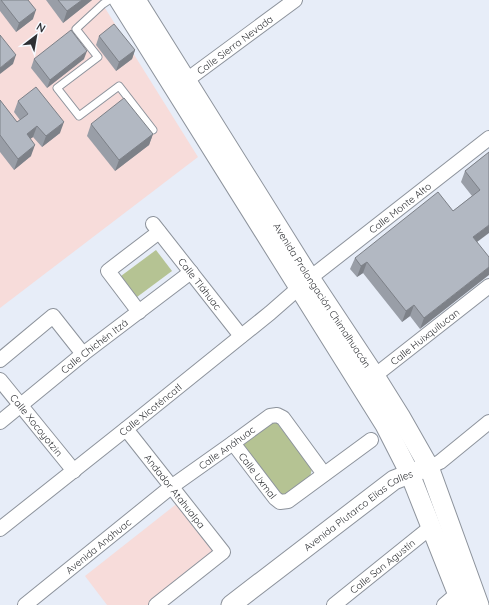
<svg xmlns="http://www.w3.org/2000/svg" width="489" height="605" viewBox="0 0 489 605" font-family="Quicksand,sans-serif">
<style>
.education{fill:#f7dcda}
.green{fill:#b5c393}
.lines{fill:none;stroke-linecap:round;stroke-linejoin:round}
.lane-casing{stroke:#8d939c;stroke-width:9}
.street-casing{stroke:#8d939c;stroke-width:16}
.secondary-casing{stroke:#8d939c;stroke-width:21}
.lane{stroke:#fff;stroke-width:7}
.street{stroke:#fff;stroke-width:14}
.secondary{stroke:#fff;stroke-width:19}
.wall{fill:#999ea7}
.shaded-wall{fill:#7d8188}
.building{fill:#b2b8c2;stroke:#7d8188}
.labels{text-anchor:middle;stroke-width:3.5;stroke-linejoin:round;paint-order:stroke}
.street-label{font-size:10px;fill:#2e3034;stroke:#f8faff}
</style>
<rect width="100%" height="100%" fill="#e7edf8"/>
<g class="education">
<path d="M0,0h100l98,157 -198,151z"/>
<path d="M179,502l41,51 -67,52h-46l-22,-29z"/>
</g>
<g class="green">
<path d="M156,250l16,21 -35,26 -16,-21z"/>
<path d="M272,422l5,1 35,46 -2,8 -25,20h-9l-34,-53z"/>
</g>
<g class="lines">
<defs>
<path id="lane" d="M109,0l-6,4 -27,25 22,28 -41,31 22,28 40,-30 34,44"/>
<g id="street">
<path id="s1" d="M180,85l115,-85"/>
<path id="s2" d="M153,224l88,112"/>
<path d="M139,312l-31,-41 51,-39"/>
<path d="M0,360l53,-44 30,38"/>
<path id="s3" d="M0,380l74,91"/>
<path id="s4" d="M368,381l121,-95"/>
<path id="s5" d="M0,422l83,-68 108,-82"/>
<path id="s6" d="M126,429l97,123 -67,53"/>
<path id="s7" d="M233,443l42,55 5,4 8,-1 83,-61"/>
<path d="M429,467l11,-5 49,-40"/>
<path id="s8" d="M0,529l126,-100 144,-116 40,-35 179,-140"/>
<path id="s9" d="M25,605l146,-118 62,-44 37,-27 7,-1 6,3 41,56"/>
<path id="s10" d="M334,605l97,-78"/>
<path d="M444,605l14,-12"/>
</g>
<g id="secondary">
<path d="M119,0l266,425 25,49 52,131"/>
<path id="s11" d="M136,0l174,278 65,98 25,40 29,51 50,138"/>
<path id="s12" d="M231,605l163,-125 28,-11"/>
</g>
</defs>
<use href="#lane" class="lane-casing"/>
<use href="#street" class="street-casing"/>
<use href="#secondary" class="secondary-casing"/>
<use href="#lane" class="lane"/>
<use href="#street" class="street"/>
<use href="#secondary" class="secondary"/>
</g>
<g class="wall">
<path d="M0,0h28l5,19 -17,13 -16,-21z"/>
<path d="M46,0h46l-29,23z"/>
<path d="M99,36l36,14 -3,9 -16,12 -20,-26z"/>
<path d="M34,59h50l-37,29 -16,-20z"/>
<path d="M0,100l17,22 3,-2 -6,-8 4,-11 42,32 -18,14 -9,-10 -3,2 1,17 -17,14 -14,-18z"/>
<path d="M91,124l62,10 -4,11 -34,26 -28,-35z"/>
<path d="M489,152l-12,90 -57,87 -10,-13 -8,6 -39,-49 -6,4 -7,-8 5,-11 98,-47 19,-15 -11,-14 4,-11z"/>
</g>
<g class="shaded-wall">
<path d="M82,0h10l-29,23 4,-12z"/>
<path d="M36,10l-3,9 -17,13 3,-9z"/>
<path d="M135,50l-3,9 -16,12 3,-9z"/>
<path d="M87,51l-3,8 -37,29 3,-8z"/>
<path d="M16,55l-3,9 -13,10v-6z"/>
<path d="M64,122l-4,11 -18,14 4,-11z"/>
<path d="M37,126l-4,11 -11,8 5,-11z"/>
<path d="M153,134l-4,11 -34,26 4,-11z"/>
<path d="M35,145l-4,11 -17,14 4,-11z"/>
<path d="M489,225v8l-20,15 4,-11z"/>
<path d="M367,262l-4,11 -6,4 4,-11z"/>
<path d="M489,267v8l-69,54 4,-11z"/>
<path d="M414,305l-4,11 -8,6 4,-11z"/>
</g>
<g class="building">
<path d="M1,0h27l8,10 -17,13z"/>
<path d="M58,0h24l-15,11z"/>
<path d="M114,24l21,26 -16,12 -20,-26z"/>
<path d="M71,30l16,21 -37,29 -16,-21z"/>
<path d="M0,35l16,20 -16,13z"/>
<path d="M36,87l28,35 -18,14 -9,-10 -10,8 8,11 -17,14 -18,-24v-35l17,22 11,-8 -10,-13z"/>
<path d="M124,98l29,36 -34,26 -28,-36z"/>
<path d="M489,152v73l-16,12 16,20v10l-65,51 -10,-13 -8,6 -39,-49 -6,4 -6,-8 83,-66 15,19 27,-21 -15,-19z"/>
</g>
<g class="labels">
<g class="street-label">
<text dy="4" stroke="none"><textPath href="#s1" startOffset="68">Calle Sierra Nevada</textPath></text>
<text dy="4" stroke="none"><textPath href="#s8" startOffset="513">Calle Monte Alto</textPath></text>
<text dy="4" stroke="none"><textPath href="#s2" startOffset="76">Calle Tláhuac</textPath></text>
<text dy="4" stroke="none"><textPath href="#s11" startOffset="349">Avenida Prolongación Chimalhuacán</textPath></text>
<text dy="4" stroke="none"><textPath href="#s4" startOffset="72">Calle Huixquilucan</textPath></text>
<text dy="4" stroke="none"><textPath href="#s5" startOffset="121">Calle Chichén Itzá</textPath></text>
<text dy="4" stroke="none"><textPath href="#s8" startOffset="192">Calle Xicoténcatl</textPath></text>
<text dy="4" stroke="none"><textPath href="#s3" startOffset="58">Calle Xocoyotzin</textPath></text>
<text dy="4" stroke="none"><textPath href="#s9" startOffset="256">Calle Anáhuac</textPath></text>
<text dy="4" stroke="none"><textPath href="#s7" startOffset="41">Calle Uxmal</textPath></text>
<text dy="4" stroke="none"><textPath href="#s6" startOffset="79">Andador Atahualpa</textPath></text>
<text dy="4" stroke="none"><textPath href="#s12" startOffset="159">Avenida Plutarco Elías Calles</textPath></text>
<text dy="4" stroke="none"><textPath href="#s9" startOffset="94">Avenida Anáhuac</textPath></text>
<text dy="4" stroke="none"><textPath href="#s10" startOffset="62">Calle San Agustín</textPath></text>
</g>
</g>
<g transform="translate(36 36) rotate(31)" stroke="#f8faff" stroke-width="3" paint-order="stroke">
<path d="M0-3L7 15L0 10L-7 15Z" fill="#2e3034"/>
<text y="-6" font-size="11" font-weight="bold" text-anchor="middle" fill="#2e3034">N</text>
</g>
</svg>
